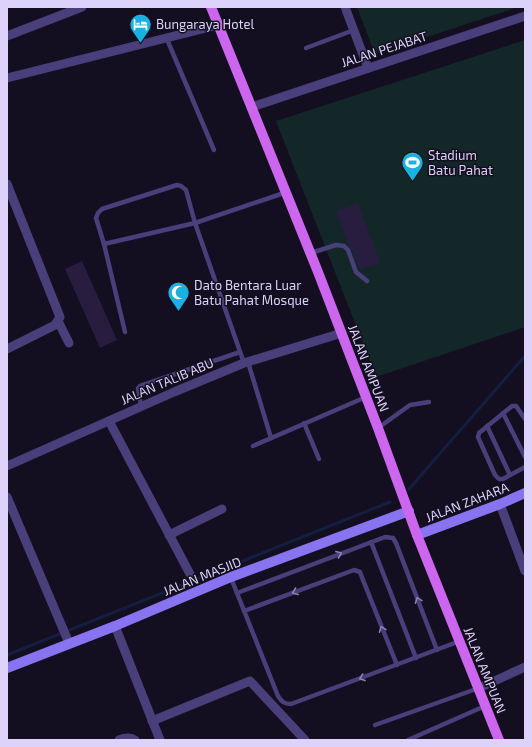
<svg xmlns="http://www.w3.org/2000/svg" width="532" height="747" viewBox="0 0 532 747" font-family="'Exo 2',sans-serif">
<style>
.green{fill:#132729}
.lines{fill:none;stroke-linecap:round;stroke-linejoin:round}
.stream{stroke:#131e40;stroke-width:3}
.building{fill:#281d3f}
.lane{stroke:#493f7a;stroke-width:4.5}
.street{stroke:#493f7a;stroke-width:9}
.secondary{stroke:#8874f0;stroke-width:10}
.primary{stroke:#cd66ee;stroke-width:10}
.oneway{stroke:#8c82b4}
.labels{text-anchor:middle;stroke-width:3;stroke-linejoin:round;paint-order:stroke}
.poi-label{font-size:13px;fill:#ddd3fa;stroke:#140f20;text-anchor:start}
.street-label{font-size:13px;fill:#ddd3fa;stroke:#140f20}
</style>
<rect width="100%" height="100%" fill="#140f20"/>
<g class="green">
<path d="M357,7h161l-143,47z"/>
<path d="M525,40v287l-149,50 -100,-256z"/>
</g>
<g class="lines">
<g class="stream">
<path d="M409,489l116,-133"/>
<path d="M7,655l383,-153"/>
</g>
</g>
<g class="building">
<path d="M358,203l22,60 -20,7 -8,-21 -4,-5 -12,-33z"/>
<path d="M82,261l35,79 -17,8 -35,-79z"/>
</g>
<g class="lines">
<g class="lane">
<path d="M166,37l48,113"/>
<path d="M306,48l48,-18"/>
<path d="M104,244l91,-21 92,-31"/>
<path d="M311,253l25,-8 8,1 4,4 8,22 11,9"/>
<path d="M125,332l-21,-88 -8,-26 2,-5 4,-4 75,-24 4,1 5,4 9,33 49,140"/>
<path d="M248,362l23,76"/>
<path d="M141,406l-3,-18 2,-2 100,-34"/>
<path d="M503,413l22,44"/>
<path d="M525,419l-9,-13h-4l-33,27 -1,4 17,38 4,4h4l22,-12"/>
<path d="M304,423l15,36"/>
<path d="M487,426l23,49"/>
<path d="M378,428l32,-23 19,-3"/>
<path d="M253,446l113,-49"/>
<path d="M371,542l45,116"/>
<path d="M231,578l47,118c4,6 6,8 13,8l169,-63"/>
<path d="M237,593l148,-56 8,1 3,5 41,107"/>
<path d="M244,611l110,-41 6,2 3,8 34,85"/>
<path d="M375,725l104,-37"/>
<path d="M408,740l77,-34"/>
</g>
<g class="street">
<path d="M345,7l23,61"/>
<path d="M7,36l75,-29"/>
<path d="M7,78l211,-53"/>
<path d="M252,107l273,-91"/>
<path d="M7,184l53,133 -5,8 -48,24"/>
<path d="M58,321l11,22"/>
<path d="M109,421l81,153"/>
<path d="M7,466l167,-74 70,-29 98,-30"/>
<path d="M7,497l62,146"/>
<path d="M500,504l25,67"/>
<path d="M169,535l53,-26"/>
<path d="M115,626l45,114"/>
<path d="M479,688l46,-21"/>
<path d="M152,721l98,-40 55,59"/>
<path d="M119,740c5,-2 12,-3 16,0"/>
</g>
<g class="secondary">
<path d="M417,535l83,-31 25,-11"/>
<path d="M7,668l108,-42 116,-49 178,-66"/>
</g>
<path class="primary" d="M211,7l107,265 60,156 39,107 82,205"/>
</g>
<defs><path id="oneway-chevron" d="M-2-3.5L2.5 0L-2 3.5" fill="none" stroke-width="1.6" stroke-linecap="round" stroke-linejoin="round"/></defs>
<g class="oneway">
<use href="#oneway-chevron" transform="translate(339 554) rotate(-21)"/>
<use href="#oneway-chevron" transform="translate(295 592) rotate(159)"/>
<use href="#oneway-chevron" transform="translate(418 600) rotate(-111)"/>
<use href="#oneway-chevron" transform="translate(382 629) rotate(-111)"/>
<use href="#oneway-chevron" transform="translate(362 678) rotate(160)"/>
</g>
<defs>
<symbol id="hotel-pin" viewBox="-11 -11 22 30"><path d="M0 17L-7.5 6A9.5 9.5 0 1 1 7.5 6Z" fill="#19b2e0" stroke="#140f20"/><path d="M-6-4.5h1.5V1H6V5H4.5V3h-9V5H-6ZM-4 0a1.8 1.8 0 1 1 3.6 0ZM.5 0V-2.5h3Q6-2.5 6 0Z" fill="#fff"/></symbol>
<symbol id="stadium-pin" viewBox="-11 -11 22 30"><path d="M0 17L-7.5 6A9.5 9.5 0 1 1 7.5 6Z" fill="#19b2e0" stroke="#140f20"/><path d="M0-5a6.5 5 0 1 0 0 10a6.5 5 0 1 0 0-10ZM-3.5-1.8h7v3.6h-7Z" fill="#fff"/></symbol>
<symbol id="mosque-pin" viewBox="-11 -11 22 30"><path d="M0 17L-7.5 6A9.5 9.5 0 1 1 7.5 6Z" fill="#19b2e0" stroke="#140f20"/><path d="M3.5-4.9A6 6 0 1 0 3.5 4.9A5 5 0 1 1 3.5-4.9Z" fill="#fff"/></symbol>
</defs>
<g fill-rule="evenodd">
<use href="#hotel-pin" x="128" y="12" width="25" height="34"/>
<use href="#stadium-pin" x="400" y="150" width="25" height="34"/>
<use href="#mosque-pin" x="166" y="280" width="25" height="34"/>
</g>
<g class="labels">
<g class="poi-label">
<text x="156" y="29">Bungaraya Hotel</text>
<text x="428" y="160">Stadium<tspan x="428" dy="15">Batu Pahat</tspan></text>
<text x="194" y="290">Dato Bentara Luar<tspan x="194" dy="15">Batu Pahat Mosque</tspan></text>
</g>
<g class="street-label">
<text transform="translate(384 49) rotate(-18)" y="5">JALAN PEJABAT</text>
<text transform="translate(369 368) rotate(69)" y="5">JALAN AMPUAN</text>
<text transform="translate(167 381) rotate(-23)" y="5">JALAN TALIB ABU</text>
<text transform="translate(467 502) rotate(-21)" y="5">JALAN ZAHARA</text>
<text transform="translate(202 576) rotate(-22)" y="5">JALAN MASJID</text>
<text transform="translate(485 670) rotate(68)" y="5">JALAN AMPUAN</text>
</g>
</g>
<rect width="532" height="747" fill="none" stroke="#ddd3fa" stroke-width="16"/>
</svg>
